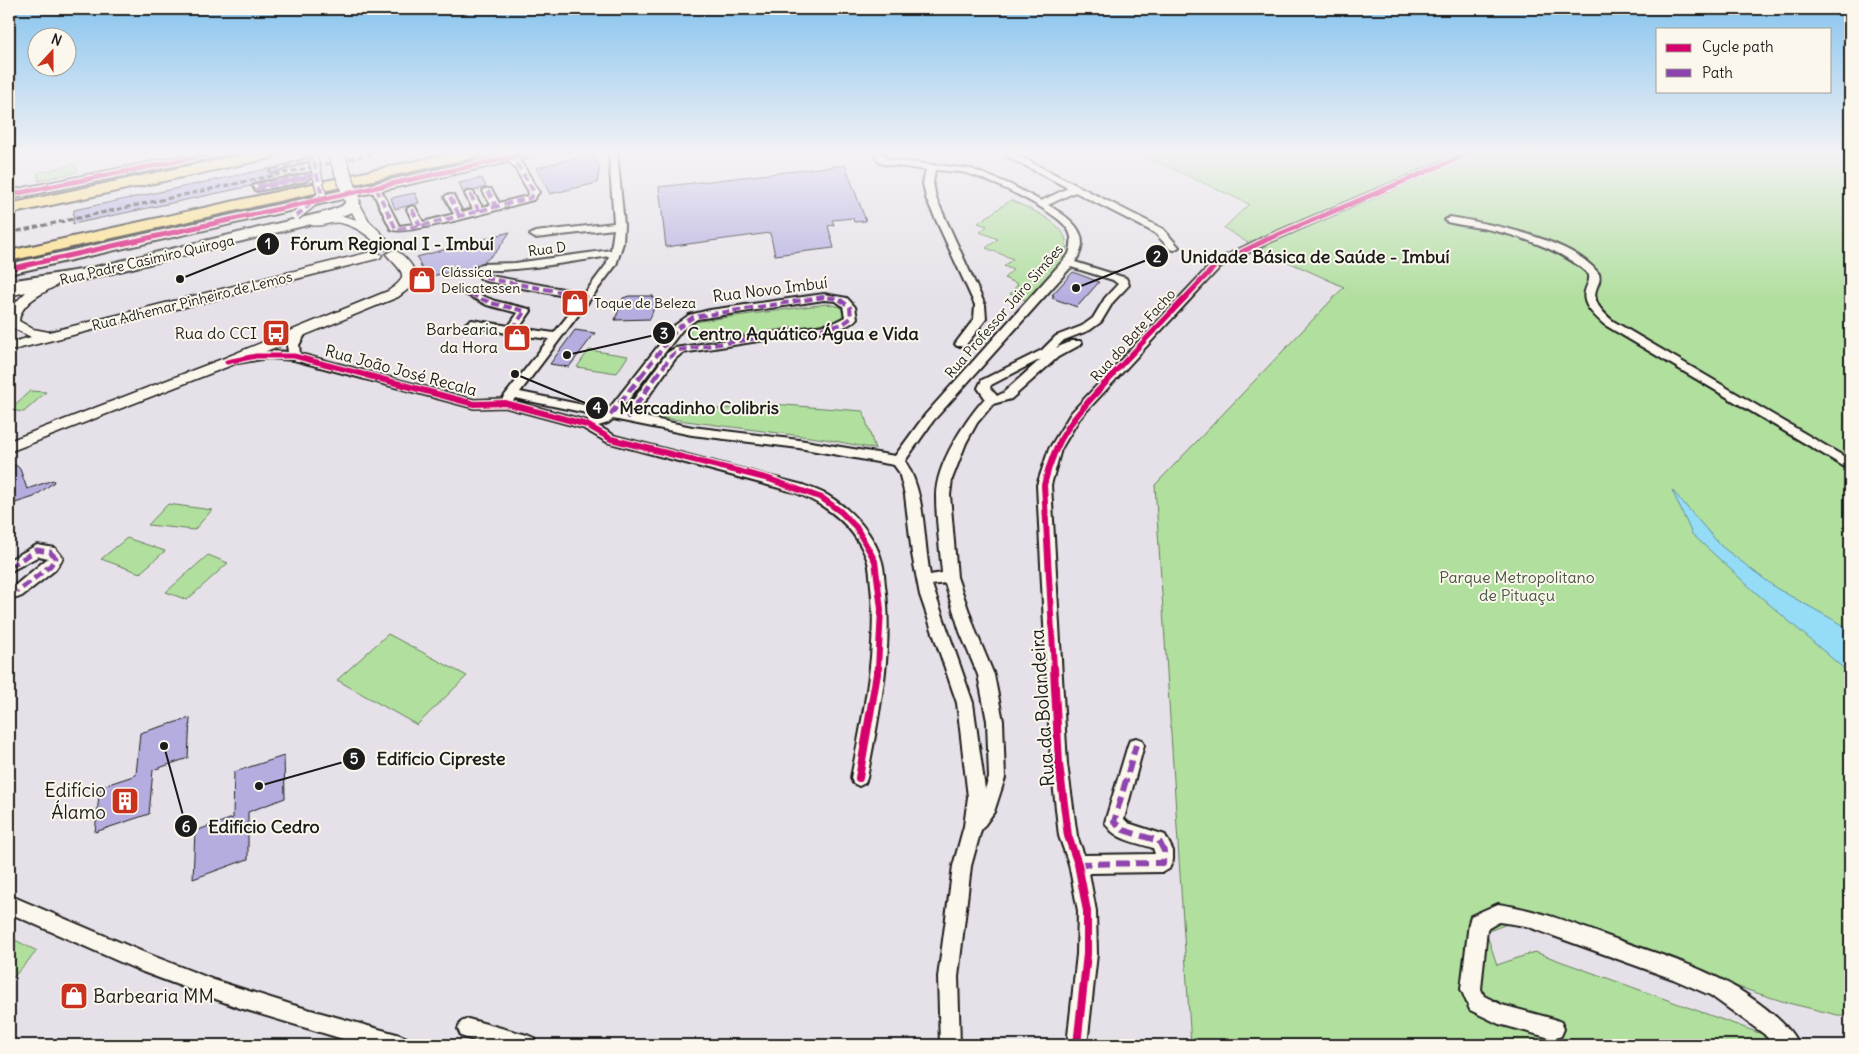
<svg xmlns="http://www.w3.org/2000/svg" width="1859" height="1054" viewBox="0 0 1859 1054" font-family="Delius,sans-serif">
<style>
.green{fill:#b0df9e;stroke:#667e5d}
.water{fill:#95dcf6;stroke:#658f9f}
.building{fill:#b5addf;stroke:#1c1c1c}
.lines{fill:none;stroke-linecap:round;stroke-linejoin:round}
.pedestrian-casing{stroke:#1c1c1c;stroke-width:4}
.minor-casing{stroke:#1c1c1c;stroke-width:4}
.tertiary-casing{stroke:#1c1c1c;stroke-width:3}
.secondary-casing{stroke:#1c1c1c;stroke-width:4}
.trunk-casing{stroke:#1c1c1c;stroke-width:4}
.pedestrian{fill:#fbf7ec;fill-rule:evenodd}
.minor{fill:#fbf7ec;fill-rule:evenodd}
.tertiary{fill:#fbf7ec;fill-rule:evenodd}
.secondary{fill:#fbf7ec;fill-rule:evenodd}
.trunk{fill:#fedf80;fill-rule:evenodd}
.rail{stroke:#1c1c1c;stroke-width:3;stroke-dasharray:5.5 3;stroke-linecap:butt}
.pedestrian-bridge-casing{stroke:#1c1c1c;stroke-width:11;stroke-linecap:butt}
.secondary-bridge-casing{stroke:#1c1c1c;stroke-width:18;stroke-linecap:butt}
.pedestrian-bridge{stroke:#fbf7ec;stroke-width:8}
.secondary-bridge{stroke:#fbf7ec;stroke-width:15}
.quiet-far2{stroke:#8e44ad;stroke-width:4;stroke-dasharray:8 4;stroke-linecap:butt}
.quiet-far1{stroke:#8e44ad;stroke-width:5;stroke-dasharray:10 5;stroke-linecap:butt}
.quiet{stroke:#8e44ad;stroke-width:6;stroke-dasharray:13 6;stroke-linecap:butt}
.cycleway-far2-casing{stroke:#fbf7ec;stroke-width:8}
.cycleway-far1-casing{stroke:#fbf7ec;stroke-width:9}
.cycleway-casing{stroke:#fbf7ec;stroke-width:11}
.cycleway-far2{stroke:#d6006c;stroke-width:5}
.cycleway-far1{stroke:#d6006c;stroke-width:6}
.cycleway{stroke:#d6006c;stroke-width:8}
.labels{text-anchor:middle;stroke-width:4;stroke-linejoin:round;paint-order:stroke}
.far-street-label{font-size:14px;fill:#1c1c1c;stroke:#fbf7ec}
.far-poi-label{font-size:14px;fill:#1c1c1c;stroke:#fbf7ec;text-anchor:start}
.street-label{font-size:16px;fill:#1c1c1c;stroke:#fbf7ec}
.poi-label{font-size:16px;fill:#1c1c1c;stroke:#fbf7ec;text-anchor:end}
.park-label{font-size:16px;fill:#485643;stroke:#fbf7ec}
.near-street-label{font-size:19px;fill:#1c1c1c;stroke:#fbf7ec}
.near-poi-label{font-size:19px;fill:#1c1c1c;stroke:#fbf7ec;text-anchor:end}
.leader{fill:none;stroke:#1c1c1c;stroke-width:2}
.callout-dot{fill:#1c1c1c;stroke:#fbf7ec;stroke-width:2}
.mark-label{font-size:15px;text-anchor:middle;font-weight:bold;fill:#fff}
.callout-label{font-size:18px;text-anchor:middle;font-weight:bold;fill:#1c1c1c;stroke:#fbf7ec;stroke-width:4;stroke-linejoin:round;paint-order:stroke}
</style>
<rect width="100%" height="100%" fill="#e6e1e8"/>
<filter id="ink" filterUnits="userSpaceOnUse"><feTurbulence type="fractalNoise" baseFrequency=".02" numOctaves="2"/><feDisplacementMap in="SourceGraphic" scale="10" xChannelSelector="R" yChannelSelector="G"/><feConvolveMatrix kernelMatrix="1 2 1 2 8 2 1 2 1" color-interpolation-filters="sRGB"/></filter>
<g filter="url(#ink)">
<g class="green">
<path d="M1138,153h712v865l-62,-15 -265,-85 -37,14 11,33 38,-13 227,82 9,11h-580l-36,-560 189,-198 -91,-41 -29,-18 25,-24z"/>
<path d="M76,164l1,8 -39,9v-8z"/>
<path d="M1011,200c22,11 69,27 52,59 -8,15 -24,29 -35,42l-18,-7 8,-10 -14,-6 9,-8 -9,-4 9,-7 -27,-11 12,-9 -18,-7 7,-6 -9,-3z"/>
<path d="M827,304l14,3 2,9 -9,6 -132,18 -9,-2 -3,-3v-8l6,-5 10,-2z"/>
<path d="M589,350l39,6 -11,17 -40,-6z"/>
<path d="M30,391l16,1 -22,20 -15,-2z"/>
<path d="M772,404l91,7 12,38 -50,-10 -178,-23z"/>
<path d="M168,504l44,6 -18,20 -46,-5z"/>
<path d="M127,538l38,13 -25,22 -39,-14z"/>
<path d="M208,555l20,8 -41,37 -21,-8z"/>
<path d="M388,634l79,42 -50,49 -80,-45z"/>
<path d="M9,937l28,14 -28,31z"/>
</g>
<path class="water" d="M1672,490l49,56 55,42 74,41v45l-96,-83 -62,-57z"/>
<g class="building">
<path d="M591,154l9,12 -3,17 -47,11 -14,-26z"/>
<path d="M845,165l21,56 -12,1 -1,-4 -21,2 2,5 -6,1 6,22 -59,7 -5,-22 -104,14 -7,-60z"/>
<path d="M272,168l-4,4 5,2 1,5 -18,3 -5,4 -178,38 1,-14z"/>
<path d="M482,178l4,9 -12,4 -7,-1 -4,3 -4,-10z"/>
<path d="M415,193l4,10 -24,6 -4,-11z"/>
<path d="M510,232l-13,19 -13,11 -8,3v3l-51,9 -8,-20z"/>
<path d="M1073,272l26,10 -22,25 -25,-9 2,-3h-2z"/>
<path d="M629,296h24l1,3h3l-7,20 -35,1 8,-22z"/>
<path d="M575,330l20,3 -26,34 -19,-3z"/>
<path d="M9,464l8,2 3,3 7,20 26,-9 1,2 -20,15 -25,8z"/>
<path d="M190,718l-2,40 -35,12 -4,44 -54,18 5,-45 36,-12 4,-42z"/>
<path d="M284,756l1,42 -37,14v47l-55,20 2,-48 38,-13 1,-46z"/>
</g>
<g class="lines">
<defs>
<g id="pedestrian">
<path d="M311,157l5,1 -41,14 -5,-1z"/>
<path d="M317,172l2,1v2l-11,3 -1,2 -2,1 -48,10 -2,-1 -2,-4 3,-2z"/>
</g>
<g id="minor">
<path d="M609,153h8l7,72 -1,18 -7,22 -96,127 88,18 66,-84 15,-11 21,-5 114,-16 23,4 8,9 2,11c-6,7 -13,9 -21,11l-154,24 -7,6 -40,56 57,12 107,13 96,16 30,-41 144,-161c3,-9 4,-18 -2,-26 -13,-18 -78,-49 -101,-55 -10,-2 -21,-2 -31,-3l-2,13 3,15 49,107 1,14 -21,27h-8l-2,-2 19,-25 1,-14 -49,-107 -3,-15 3,-13 -42,-6 -5,-3 -5,-8h8l8,7 7,1 74,8 38,15 32,17 27,-13 -63,-33 2,-2h6l150,76 16,18 -5,3 -4,-1 -15,-16 -80,-41 -27,13c22,13 46,29 27,57l51,16 3,7 -16,17 -12,20 -11,8 -26,10 -8,8 16,-7h8l2,2 -2,2 -22,12 -47,42 -18,5 -16,19 -11,20 -14,36 -2,16 7,82 19,55 18,43 9,46 2,57 -11,34 -13,18 -10,36 -13,111 2,68h-20l-2,-68 15,-111 11,-40 4,-29 -11,-94 -37,-108 -8,-41 -7,-59 -6,-23 -5,-7 -95,-17 -107,-13 -79,-16 -5,4 -10,3 17,10 188,49c8,3 17,6 24,10 24,14 48,40 55,67 2,7 2,15 3,23 9,64 -6,129 -18,193l-2,5 -6,3 -6,-3 -2,-5c12,-63 27,-128 20,-192 -1,-9 -1,-19 -4,-27 -13,-34 -40,-54 -73,-67l-187,-50 -24,-14 -78,-21 -31,1 -180,-48 -26,-2 -30,5 -6,-4c9,-10 43,-8 56,-7l-1,-7 9,-14 4,-1 6,3 -7,12 1,9 174,46 28,-1 47,-60 -38,-5 -43,-9 -2,-2 6,-3 37,6 9,-13 -31,-8 -22,-11 5,-3 25,10 34,8 2,2 -12,17 35,5 27,-34 -96,-18 -5,-3 1,-2 4,-1 100,18 21,-28 3,-9c-20,3 -121,21 -132,11l5,-3 33,-1 96,-13 3,-21 -79,9 -5,-3 5,-3 79,-9zM1071,267l42,13 5,4 -13,14 -12,20 -11,8 -26,10 -14,14 -60,30 -4,8 7,10c-20,23 -49,66 -49,98 0,25 4,51 6,77l-12,2c-7,-37 -4,-81 -25,-114l28,-40zM824,300l12,1 7,5 2,11 -14,7 -156,24 -8,5 -43,60 -5,-1 63,-82 15,-11zM1041,359l-38,34 -6,3 -7,-8 1,-3zM515,398l86,18 -14,5 -74,-20zM945,583l15,49 18,43 9,46 2,57 -4,11 -12,-86 -41,-118z"/>
<path d="M1463,153h11l-204,89 -49,24 -142,153 -18,30 -10,36 16,279 10,72 7,19 71,-1 -2,-6c-17,-6 -40,-8 -48,-26l23,-77 2,-5 6,-2 6,2 2,5 -20,74 4,4 37,12 8,16v9l-4,9 -6,3 -74,1 7,38 1,43 -10,91h-20l10,-91 1,-43 -9,-47 -10,-28 -8,-72 -14,-279 12,-36 22,-36 142,-151 49,-24z"/>
<path d="M510,154c13,6 21,26 29,38l-6,8c-19,5 -132,38 -142,29l-20,-41 5,-3 3,1 20,40 15,-2 -7,-15 5,-3 3,1 8,15 31,-8 -9,-17 2,-2h6l9,17 11,-3 -8,-15 2,-2h6l9,15 9,-2 -8,-14 2,-2h6l8,14 28,-7 2,-4 -14,-24 -10,-11z"/>
<path d="M1450,217c41,7 123,22 149,57 2,7 -1,9 -3,16 -4,13 8,23 17,31l237,139v10l-245,-145c-9,-8 -24,-20 -20,-34 2,-7 5,-9 4,-16 -19,-21 -66,-38 -93,-44 -16,-4 -33,-5 -49,-9l-2,-2z"/>
<path d="M37,545l18,3 8,10 -8,12 -33,26 -5,2 -5,-2 -2,-4 2,-4 36,-30 -9,-2 -30,16v-12z"/>
<path d="M9,895l134,57 71,28 79,25 107,30 7,3 3,7h-47l-123,-37 -97,-36 -134,-59z"/>
<path d="M1498,904c43,6 83,23 123,37 35,12 71,23 103,40 22,12 66,41 74,64h-24l-10,-11 -54,-39 -37,-16 -147,-53 -27,-4 -12,7 -6,60 3,7 18,9 52,14 7,3 3,7 -3,7 -7,3 -55,-15 -29,-14 -9,-21 8,-66 2,-7z"/>
<path d="M468,1019l59,16 7,3 3,7c-26,2 -52,1 -76,-9l-3,-7 3,-7z"/>
</g>
<g id="tertiary">
<path d="M353,198l4,1 12,22 22,22 1,3 -1,3h-10c-11,-13 -23,-22 -40,-26 -10,-3 -26,8 -34,-1 10,-10 37,-7 49,-2l-9,-18z"/>
<path d="M393,250c10,3 20,15 23,25l-5,12 -13,10 -166,68 -223,87v-11l213,-82 166,-68c25,-16 12,-20 -2,-37z"/>
<path d="M375,251l7,4 -2,3 -371,93v-8l22,-6 -22,-11v-17l17,-17 -17,4v-8c12,-3 37,-12 48,-9l2,3 -2,3c-15,9 -36,17 -38,36l14,8 16,3z"/>
</g>
<g id="secondary">
<path d="M197,153h26l-7,4 -207,42v-8z"/>
<path d="M513,153h24l-7,4 -174,39 4,6 -8,10 -16,6 -249,61 -78,12v-10l78,-12 239,-57 16,-6 4,-4v-4l-337,76v-10z"/>
</g>
<g id="trunk">
<path d="M250,153h29l-3,3 -5,2 -262,56v-10z"/>
<path d="M452,153h28l-3,3 -5,2 -463,103v-10z"/>
</g>
</defs>
<use href="#pedestrian" class="pedestrian-casing"/>
<use href="#minor" class="minor-casing"/>
<use href="#tertiary" class="tertiary-casing"/>
<use href="#secondary" class="secondary-casing"/>
<use href="#trunk" class="trunk-casing"/>
<use href="#pedestrian" class="pedestrian"/>
<use href="#minor" class="minor"/>
<use href="#tertiary" class="tertiary"/>
<use href="#secondary" class="secondary"/>
<use href="#trunk" class="trunk"/>
<path class="rail" d="M9,233l367,-80"/>
<defs>
<path id="pedestrian-bridge" d="M296,216l26,-21 -9,-37 -5,-5"/>
<path id="secondary-bridge" d="M336,153l16,46"/>
</defs>
<use href="#pedestrian-bridge" class="pedestrian-bridge-casing"/>
<use href="#secondary-bridge" class="secondary-bridge-casing"/>
<use href="#pedestrian-bridge" class="pedestrian-bridge"/>
<use href="#secondary-bridge" class="secondary-bridge"/>
<g class="quiet-far2">
<path d="M273,171l40,-13"/>
<path d="M304,178l-44,8 45,-8 -48,11 -1,-3 61,-12"/>
<path d="M376,188l20,41 24,-3 110,-28 4,-6 -15,-25 -9,-10"/>
<path d="M488,191l8,15"/>
<path d="M470,194l9,17"/>
<path d="M450,197l9,18"/>
<path d="M412,209l8,17"/>
<path d="M296,216l26,-21 -9,-37 -5,-5"/>
<path d="M485,278l103,19"/>
<path d="M470,294l21,9 34,8 -14,20"/>
<path d="M641,376l37,-48 15,-11 131,-20 15,2 11,8 1,11 -8,6 -11,3 -153,23 -8,6 -14,20"/>
</g>
<g class="quiet-far1">
<path d="M610,415l32,-40"/>
<path d="M627,418l30,-43"/>
<path d="M9,567l28,-17 13,2 6,6 -6,8 -33,26"/>
</g>
<path class="quiet" d="M1078,864l85,-1 1,-12 -5,-10 -36,-11 -9,-8 22,-77"/>
<defs>
<g id="cycleway-far2">
<path d="M9,195l207,-42"/>
<path d="M9,269l521,-116"/>
<path d="M227,362l29,-6h38l76,20"/>
<path d="M1111,376l106,-112 49,-24 204,-87"/>
</g>
<g id="cycleway-far1">
<path d="M366,375l108,29 31,-1 82,22 24,14 158,40 53,19 19,14 15,15 19,34 6,48 -3,60"/>
<path d="M1054,669l-10,-184c12,-51 34,-73 69,-110"/>
</g>
<g id="cycleway">
<path d="M1054,668l5,96 9,72 10,28 9,47v43l-10,91"/>
<path d="M859,778l19,-110"/>
</g>
</defs>
<use href="#cycleway-far2" class="cycleway-far2-casing"/>
<use href="#cycleway-far1" class="cycleway-far1-casing"/>
<use href="#cycleway" class="cycleway-casing"/>
<use href="#cycleway-far2" class="cycleway-far2"/>
<use href="#cycleway-far1" class="cycleway-far1"/>
<use href="#cycleway" class="cycleway"/>
</g>
</g>
<linearGradient id="sky" x2="0" y2="1"><stop stop-color="#87c4ee"/><stop offset="0.51" stop-color="#f4f2f5"/><stop offset="1" stop-color="#f4f2f5" stop-opacity="0"/></linearGradient>
<rect width="1859" height="300" fill="url(#sky)"/>
<defs>
<symbol id="shop-square" viewBox="-11 -11 22 22"><rect x="-9" y="-9" width="18" height="18" rx="4" fill="#c8321e" stroke="#fbf7ec"/><path d="M-5-2.5h2.3a2.7 3.5 0 0 1 5.4 0H5L5.5 6h-11ZM-1.5-2.5h3a1.5 2.3 0 0 0-3 0Z" fill="#fff"/></symbol>
<symbol id="bus-square" viewBox="-11 -11 22 22"><rect x="-9" y="-9" width="18" height="18" rx="4" fill="#c8321e" stroke="#fbf7ec"/><path d="M-5-6H5V4H4V6H2V4H-2V6H-4V4H-5ZM-3.5-4V0h7V-4ZM-3.5 1.2v1.5H-2V1.2ZM2 1.2v1.5H3.5V1.2Z" fill="#fff"/></symbol>
<symbol id="building-square" viewBox="-11 -11 22 22"><rect x="-9" y="-9" width="18" height="18" rx="4" fill="#c8321e" stroke="#fbf7ec"/><path d="M-4-6H4V6H1V3H-1V6H-4ZM-2.5-4.3h1.7v1.8h-1.7ZM.8-4.3h1.7v1.8H.8ZM-2.5-1h1.7V.8h-1.7ZM.8-1h1.7V.8H.8Z" fill="#fff"/></symbol>
</defs>
<g fill-rule="evenodd">
<use href="#shop-square" x="406" y="264" width="32" height="32"/>
<use href="#shop-square" x="559" y="287" width="32" height="32"/>
<use href="#bus-square" x="260" y="317" width="32" height="32"/>
<use href="#shop-square" x="501" y="322" width="32" height="32"/>
<use href="#building-square" x="109" y="785" width="32" height="32"/>
<use href="#shop-square" x="58" y="980" width="32" height="32"/>
</g>
<g class="labels">
<g class="far-street-label">
<text transform="translate(547 249) rotate(-7)" y="5">Rua D</text>
<text transform="translate(147 260) rotate(-13)" y="5">Rua Padre Casimiro Quiroga</text>
<text transform="translate(192 301) rotate(-14)" y="5">Rua Adhemar Pinheiro de Lemos</text>
<text transform="translate(1004 311) rotate(-49)" y="5">Rua Professor Jairo Simões</text>
<text transform="translate(1133 335) rotate(-48)" y="5">Rua do Bate Facho</text>
</g>
<g class="far-poi-label">
<text x="441" y="277">Clássica<tspan x="441" dy="16">Delicatessen</tspan></text>
<text x="594" y="308">Toque de Beleza</text>
</g>
<g class="street-label">
<text transform="translate(770 289) rotate(-7)" y="6">Rua Novo Imbuí</text>
<text transform="translate(401 370) rotate(15)" y="6">Rua João José Recala</text>
</g>
<g class="poi-label">
<text x="498" y="335">Barbearia<tspan x="498" dy="18">da Hora</tspan></text>
<text x="257" y="339">Rua do CCI</text>
</g>
<g class="park-label">
<text x="1517" y="583">Parque Metropolitano<tspan x="1517" dy="18">de Pituaçu</tspan></text>
</g>
<g class="near-street-label">
<text transform="translate(1042 708) rotate(-94)" y="7">Rua da Bolandeira</text>
</g>
<g class="near-poi-label">
<text x="106" y="797">Edifício<tspan x="106" dy="22">Álamo</tspan></text>
<text x="93" y="1003" text-anchor="start">Barbearia MM</text>
</g>
</g>
<path class="leader" d="M180 279L268 244M1076 288L1157 256M567 355L664 333M515 374L597 408M259 786L354 759M164 746L186 826"/>
<g class="callout-dot">
<circle cx="180" cy="279" r="5"/>
<circle cx="1076" cy="288" r="5"/>
<circle cx="567" cy="355" r="5"/>
<circle cx="515" cy="374" r="5"/>
<circle cx="259" cy="786" r="5"/>
<circle cx="164" cy="746" r="5"/>
<circle cx="268" cy="244" r="12"/>
<circle cx="1157" cy="256" r="12"/>
<circle cx="664" cy="333" r="12"/>
<circle cx="597" cy="408" r="12"/>
<circle cx="354" cy="759" r="12"/>
<circle cx="186" cy="826" r="12"/>
</g>
<g class="mark-label">
<text x="268" y="249">1</text>
<text x="1157" y="262">2</text>
<text x="664" y="339">3</text>
<text x="597" y="413">4</text>
<text x="354" y="764">5</text>
<text x="186" y="832">6</text>
</g>
<g class="callout-label">
<text x="392" y="250">Fórum Regional I - Imbuí</text>
<text x="1315" y="263">Unidade Básica de Saúde - Imbuí</text>
<text x="803" y="340">Centro Aquático Água e Vida</text>
<text x="699" y="414">Mercadinho Colibris</text>
<text x="441" y="765">Edifício Cipreste</text>
<text x="264" y="833">Edifício Cedro</text>
</g>
<rect width="1859" height="1054" fill="none" stroke="#fbf7ec" stroke-width="30"/>
<rect x="15" y="15" width="1829" height="1024" fill="none" stroke="#1c1c1c" stroke-width="2" filter="url(#ink)"/>
<rect x="1656" y="28" width="175" height="65" fill="#fbf7ec" stroke="#a29f99"/>
<rect x="1666" y="44" width="25" height="8" fill="#d6006c" stroke="#a29f99"/>
<text x="1702" y="52" font-size="15" fill="#1c1c1c">Cycle path</text>
<rect x="1666" y="69" width="25" height="8" fill="#8e44ad" stroke="#a29f99"/>
<text x="1702" y="78" font-size="15" fill="#1c1c1c">Path</text>
<g transform="translate(52 52) rotate(21)"><circle r="24" fill="#fbf7ec" stroke="#a29f99"/>
<path d="M0-4L9 19L0 12L-9 19Z" fill="#c8321e"/>
<text y="-8" font-size="14" font-weight="bold" text-anchor="middle" fill="#1c1c1c">N</text>
</g>
</svg>
